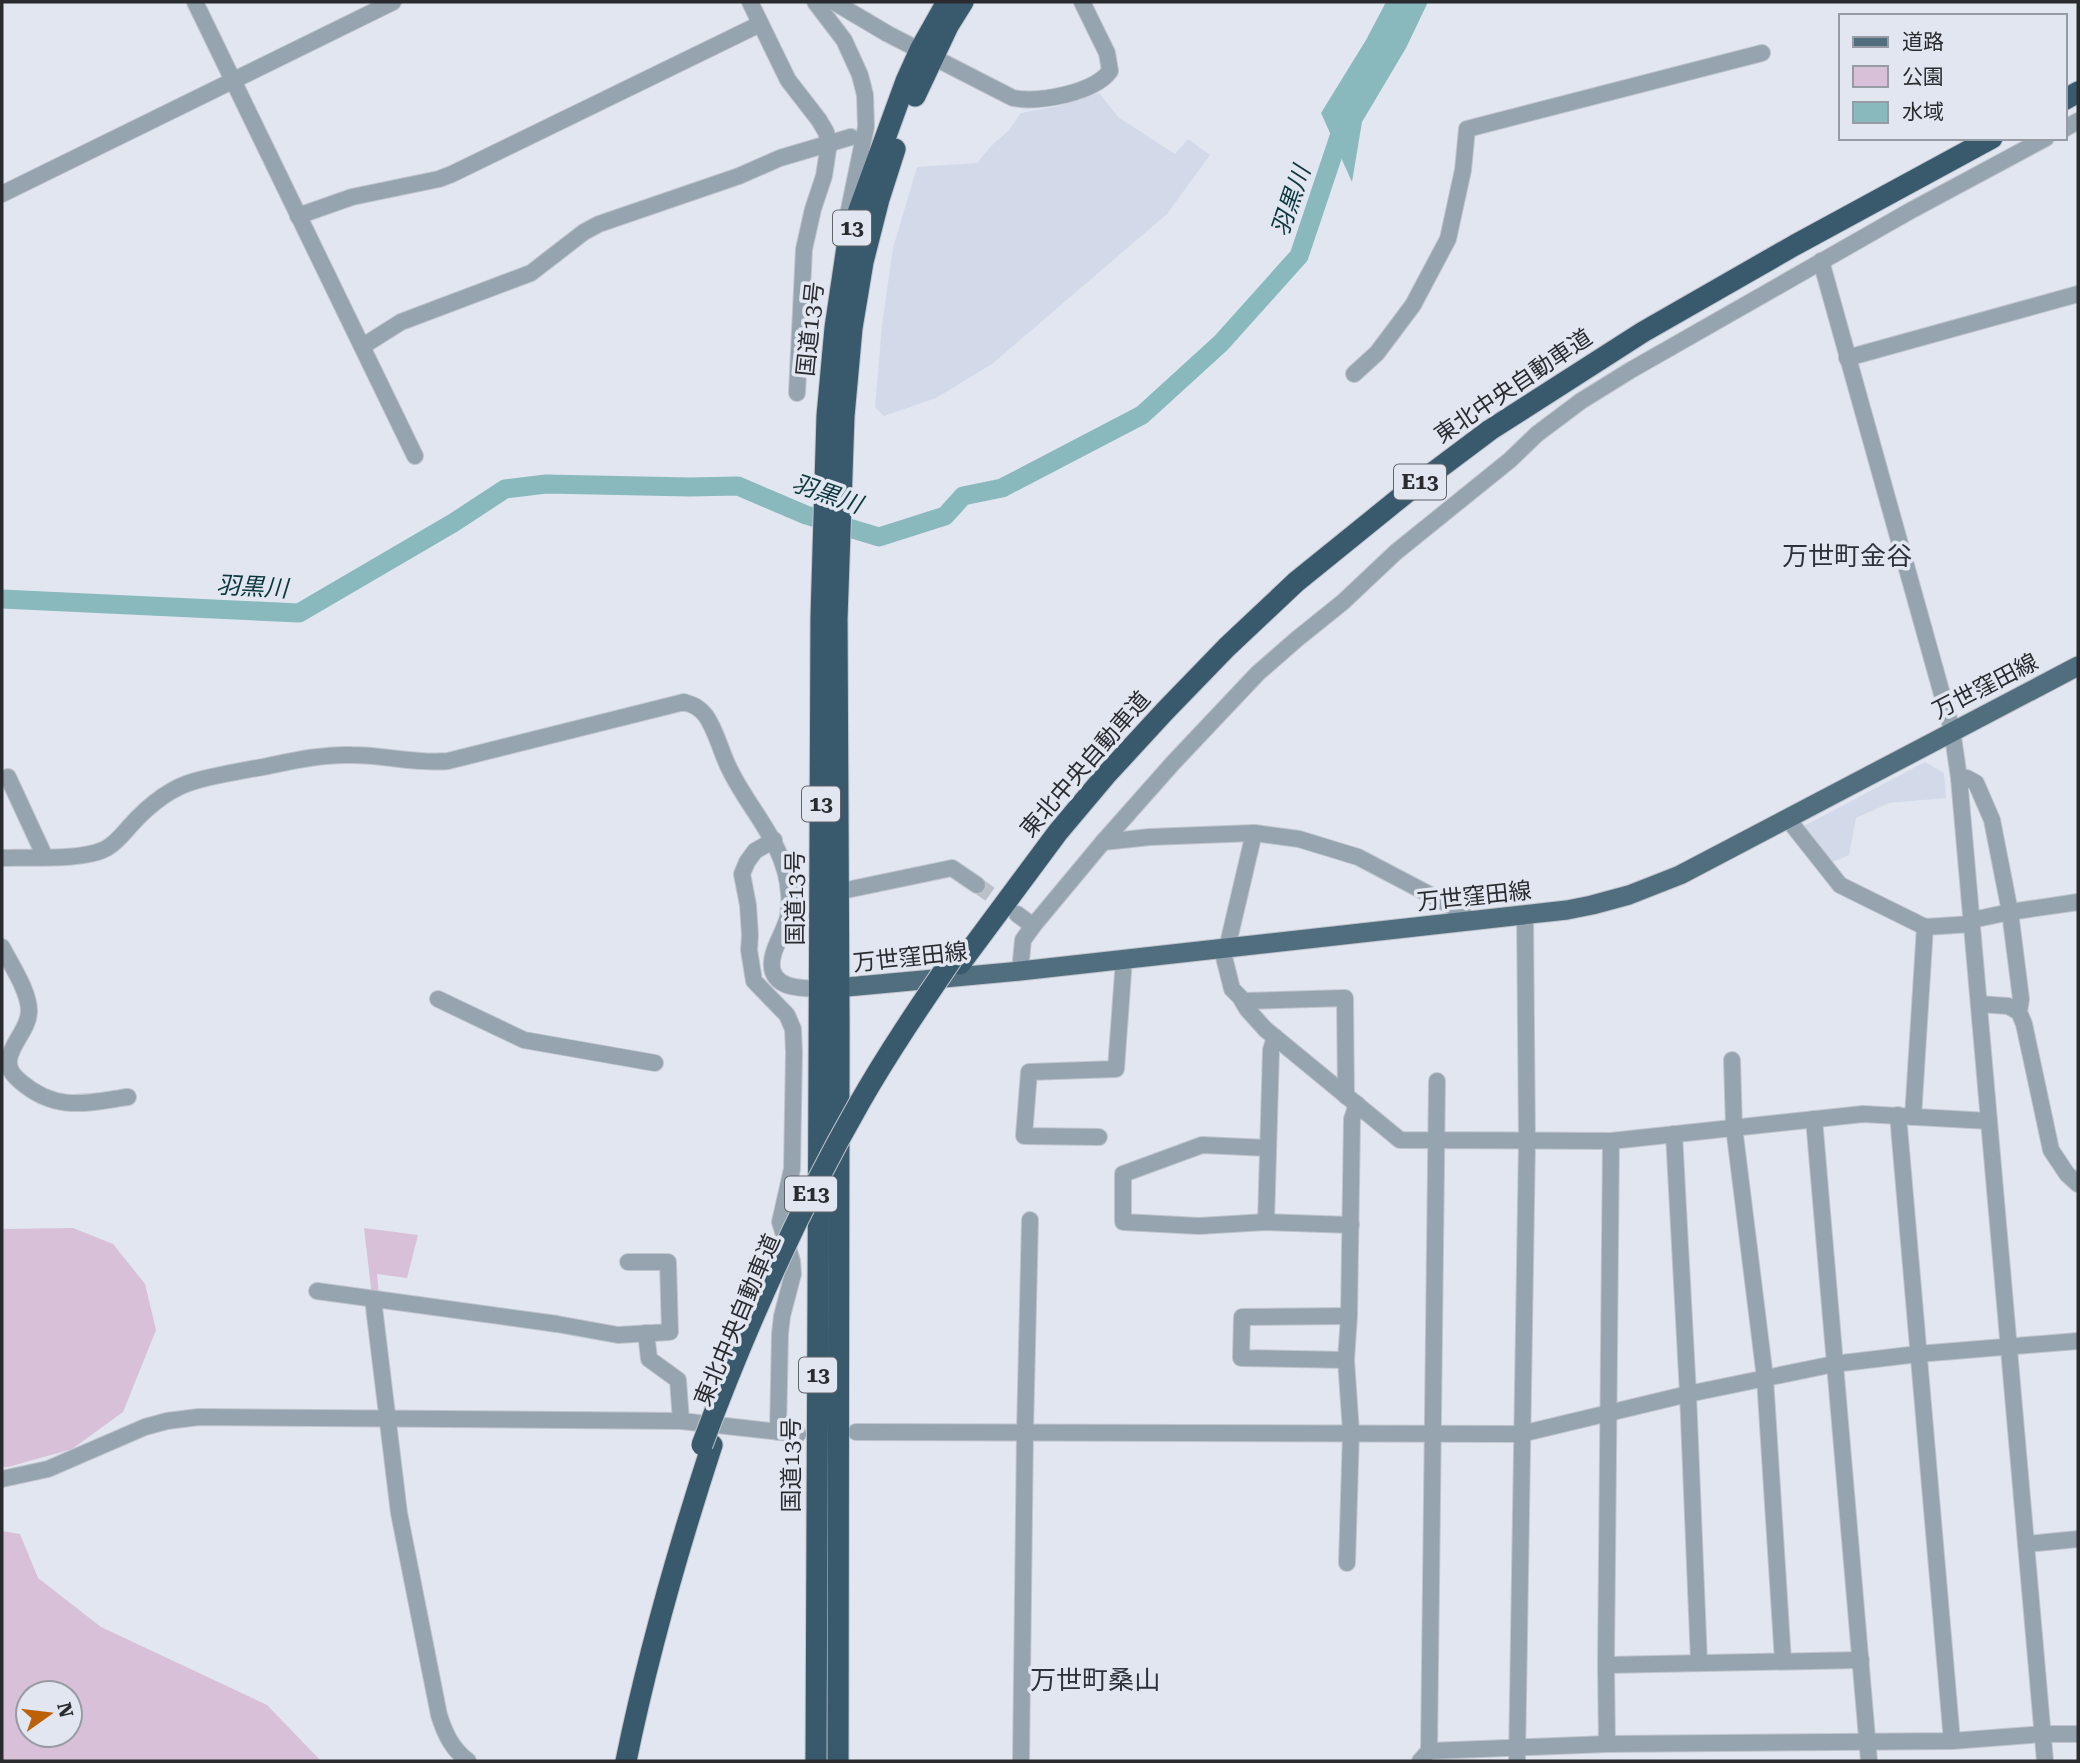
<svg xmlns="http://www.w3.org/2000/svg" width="2080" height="1763" viewBox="0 0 2080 1763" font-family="'Roboto Serif','Noto Sans JP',serif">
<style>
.built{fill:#d2daea}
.green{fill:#d7c0d8;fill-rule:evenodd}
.water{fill:#8ab9bd}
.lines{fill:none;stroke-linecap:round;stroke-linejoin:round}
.river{stroke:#8ab9bd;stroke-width:19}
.minor-tunnel{stroke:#bcc1c9;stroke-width:16;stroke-dasharray:16 8;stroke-linecap:butt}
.minor-casing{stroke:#c0c4cd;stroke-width:18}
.major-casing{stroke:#c0c4cd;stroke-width:21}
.highway-casing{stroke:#c0c4cd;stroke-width:23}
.minor{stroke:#95a4ae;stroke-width:16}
.major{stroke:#516e7f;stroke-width:19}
.highway{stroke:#395a6d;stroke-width:21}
.highway-bridge-casing{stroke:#c0c4cd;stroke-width:23;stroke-linecap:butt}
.highway-bridge{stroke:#395a6d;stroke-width:21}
.labels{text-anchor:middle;stroke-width:7;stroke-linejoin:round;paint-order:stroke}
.shield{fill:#e1e6f0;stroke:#606369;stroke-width:2}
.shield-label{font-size:21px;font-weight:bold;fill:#292b2f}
.street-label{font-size:23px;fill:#292b2f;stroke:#e1e6f0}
.water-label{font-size:24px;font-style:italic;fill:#0a383c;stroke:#e1e6f0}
.quarter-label{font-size:26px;fill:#2d3139;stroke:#e1e6f0}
</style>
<rect width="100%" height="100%" fill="#e1e6f0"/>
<g class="built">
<path d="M1099,93l19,24 57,37 13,-15 22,16 -43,59 -175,150 -56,34 -52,18 -9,-9 7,-82 11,-77 24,-81 60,-4 13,-16 19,-17 12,-17 37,-7z"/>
<path d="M1925,762l19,11 2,25 -57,5 -33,15 -7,37 -21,9 -26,-37z"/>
</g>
<g class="green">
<path d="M73,1228l40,16 32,40 11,46 -33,82 -51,37 -64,18h-6v-238z"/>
<path d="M364,1228l54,7 -11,43 -30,-4 2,22h-7z"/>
<path d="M2,1531l18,3 18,44 63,49 166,78 54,56h-319zM28,1693h42v42h-42z"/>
</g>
<path class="water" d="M1386,2h42l-22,46 -44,74 -10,60 -31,-69 45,-73z"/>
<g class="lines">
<path class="river" d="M2,599l297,14 154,-90 52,-34 41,-5 144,3 48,-1 68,29 73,22 66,-21 18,-20 39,-8 140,-73 79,-72 78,-87 45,-134"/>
<path class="minor-tunnel" d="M977,885l35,25"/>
<defs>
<g id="minor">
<path d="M195,2l220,454"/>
<path d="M750,2l38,78 31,40 7,12 3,11 -5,33 -11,33 -9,40 -7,144"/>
<path d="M815,2l29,38 16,35 5,20 1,32 -20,97"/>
<path d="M834,2l54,32 125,64c26,5 81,-5 97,-27l-3,-18 -25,-51"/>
<path d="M2064,129l14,-8"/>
<path d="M2,194l391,-192"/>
<path d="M298,216l54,-19 87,-18 13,-5 308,-150"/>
<path d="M1821,261l131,469 7,48 86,983"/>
<path d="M363,346l38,-24 130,-49 53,-41 15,-8 140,-48 41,-18 71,-21"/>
<path d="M1847,358l231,-64"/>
<path d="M1354,374l23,-21 36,-48 35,-66 15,-69 4,-41 295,-76"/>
<path d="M8,777l37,80"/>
<path d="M1959,778h8l9,5 16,37 18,92 11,87 -2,13 5,12 27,126 16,24 11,10"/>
<path d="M1787,818l53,67 85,42 47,-3"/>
<path d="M774,840l-19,11 -8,11 -5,12 6,31 2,30 -1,15 5,31 33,34 6,14 1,23 -2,117 -12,53 12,39 1,13 -11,42 -2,18 -2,98"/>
<path d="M1103,842l47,-5 104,-4 45,6 59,18 103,54 8,10"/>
<path d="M2,858c27,-1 82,3 105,-10 10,-6 16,-14 23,-22 18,-20 39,-38 65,-45 22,-6 45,-10 68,-14 29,-6 59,-13 89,-12 33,0 63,9 96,6l236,-59c10,3 16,6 22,14 11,16 15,37 24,54 21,43 56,74 59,124 1,7 0,15 -1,22 -3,17 -21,38 -15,56 7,18 32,16 48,17"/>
<path d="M837,892l115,-24 25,17"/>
<path d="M1017,914l16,12"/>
<path d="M1972,920l38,-8 68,-10"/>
<path d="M2,947c9,18 27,44 27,64 0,18 -18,32 -20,49 -1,10 5,16 12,22 35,30 65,21 107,15"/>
<path d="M1227,948l27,-115"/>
<path d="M1222,949l10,40 8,8 7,12 18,20 135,111 211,1 252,-27 126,7"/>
<path d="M1020,971l3,-31 10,-14 70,-84 70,-79 85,-90 39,-34 46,-37 53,-50 114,-92 27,-26 44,-33 50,-31 279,-159 136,-73"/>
<path d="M438,999l86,41 131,23"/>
<path d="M1243,1001l102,-3 1,98"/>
<path d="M1979,1004l29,2 11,6"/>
<path d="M1732,1060l2,67 31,251 18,283"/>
<path d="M1898,1115l54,626"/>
<path d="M1913,1117l12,-190"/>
<path d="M1814,1119l55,642"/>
<path d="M1674,1134l14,260 11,268"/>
<path d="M1099,1137l-75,-1 5,-64 87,-3 8,-110"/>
<path d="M1268,1148l-66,-3 -79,29v48l76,4 67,-4 85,3"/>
<path d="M1266,1222l5,-172 4,-13"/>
<path d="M317,1291l240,33 61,11 52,-3 -2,-70h-40"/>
<path d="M373,1299l26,214 40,202c6,19 13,34 29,46"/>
<path d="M646,1333l3,26 29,21 3,41"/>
<path d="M1346,1360l-105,-2 1,-41 107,-1"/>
<path d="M856,1432l665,2 167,-40 146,-30 84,-10 160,-13"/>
<path d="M2,1479l46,-10 97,-42 22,-6 32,-4 482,4 117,13"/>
<path d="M2026,1544l52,-5"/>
<path d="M1347,1563l4,-131 -5,-72 3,-44 3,-197 5,-15"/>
<path d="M1606,1665l255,-5"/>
<path d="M1607,1744l-1,-79 5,-524"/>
<path d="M1429,1751l178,-7 345,-3 91,-7h35"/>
<path d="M1021,1761l4,-330 5,-211"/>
<path d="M1420,1761l9,-10 8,-670"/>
<path d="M1517,1761l10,-620 -2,-226"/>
</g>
<path id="major" d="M825,989l195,-18 547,-61 25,-5 37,-10 51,-20 398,-209"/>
<g id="highway">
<path d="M915,96l33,-70 15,-24"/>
<path d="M2064,100l14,-8"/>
<path d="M960,964l98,-132 48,-57 59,-64 62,-64 69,-65 110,-89 84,-63 153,-98 152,-87 197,-107"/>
<path d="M626,1761c22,-107 52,-212 86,-316"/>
<path d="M816,1761l5,-1143 6,-202 8,-88 13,-88 58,-159 14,-31 27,-48"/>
<path d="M838,1761l1,-738 -2,-404 7,-203 8,-88 11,-66 16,-63 16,-50"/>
</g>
</defs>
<use href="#minor" class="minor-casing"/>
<use href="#major" class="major-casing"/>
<use href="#highway" class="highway-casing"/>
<use href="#minor" class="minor"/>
<use href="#major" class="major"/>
<use href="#highway" class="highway"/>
<defs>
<path id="highway-bridge" d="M702,1445c44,-118 95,-233 158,-343 28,-49 60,-96 92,-143"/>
</defs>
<use href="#highway-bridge" class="highway-bridge-casing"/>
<use href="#highway-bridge" class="highway-bridge"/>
</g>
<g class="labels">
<g class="shield">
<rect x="833" y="210.5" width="38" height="35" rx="5"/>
<rect x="1394" y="464.5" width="52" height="35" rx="5"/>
<rect x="802" y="786.5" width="38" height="35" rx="5"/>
<rect x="785" y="1176.5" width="52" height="35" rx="5"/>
<rect x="799" y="1357.5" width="38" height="35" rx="5"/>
</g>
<g class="shield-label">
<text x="852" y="235">13</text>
<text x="1420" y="489">E13</text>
<text x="821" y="811">13</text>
<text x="811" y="1201">E13</text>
<text x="818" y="1382">13</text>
</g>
<g class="street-label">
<text transform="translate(810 329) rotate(-84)" y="8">国道13号</text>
<text transform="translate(1513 386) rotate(-34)" y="8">東北中央自動車道</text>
<text transform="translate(1985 686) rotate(-27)" y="8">万世窪田線</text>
<text transform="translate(1085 764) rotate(-49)" y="8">東北中央自動車道</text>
<text transform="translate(1474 896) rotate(-6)" y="8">万世窪田線</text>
<text transform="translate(795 898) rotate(-90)" y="8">国道13号</text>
<text transform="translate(910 957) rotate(-6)" y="8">万世窪田線</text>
<text transform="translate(737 1320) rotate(-67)" y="8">東北中央自動車道</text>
<text transform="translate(791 1465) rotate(-90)" y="8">国道13号</text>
</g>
<g class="water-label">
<text transform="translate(1291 201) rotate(-71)" y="8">羽黒川</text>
<text transform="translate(827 494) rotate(19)" y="8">羽黒川</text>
<text transform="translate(252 587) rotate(3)" y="8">羽黒川</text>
</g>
<g class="quarter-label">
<text x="1847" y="565">万世町金谷</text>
<text x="1095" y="1689">万世町桑山</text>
</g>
</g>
<rect width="2080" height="1763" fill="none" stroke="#292b2f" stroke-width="7"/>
<rect x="1839" y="14" width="228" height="126" fill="#e1e6f0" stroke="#979ba3" stroke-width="2"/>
<rect x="1853" y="37" width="35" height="10" fill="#516e7f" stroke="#979ba3" stroke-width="2"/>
<text x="1902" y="49" font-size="21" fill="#292b2f">道路</text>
<rect x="1853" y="66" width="35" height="21" fill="#d7c0d8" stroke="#979ba3" stroke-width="2"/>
<text x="1902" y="84" font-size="21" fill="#292b2f">公園</text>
<rect x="1853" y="102" width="35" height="21" fill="#8ab9bd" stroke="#979ba3" stroke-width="2"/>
<text x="1902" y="119" font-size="21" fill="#292b2f">水域</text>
<g transform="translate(49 1714) rotate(76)"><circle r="33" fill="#e1e6f0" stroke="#979ba3" stroke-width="2"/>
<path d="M0-5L12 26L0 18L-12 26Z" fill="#bc6107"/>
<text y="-10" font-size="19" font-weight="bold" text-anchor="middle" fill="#292b2f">N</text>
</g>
</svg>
